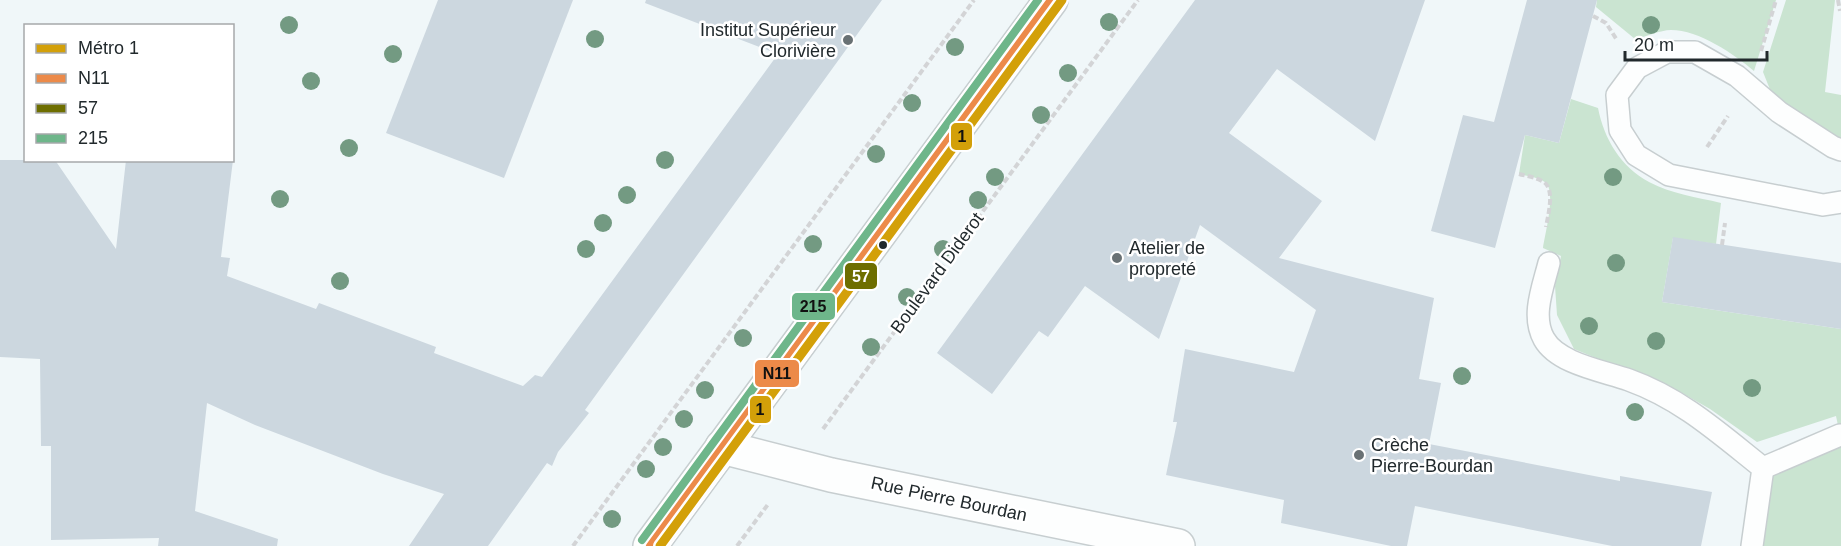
<svg xmlns="http://www.w3.org/2000/svg" width="1841" height="546" viewBox="0 0 1841 546" font-family="Arial,sans-serif">
<style>
.green{fill:#cae4d1}
.building{fill:#ccd7df}
.lines{fill:none;stroke-linecap:round;stroke-linejoin:round}
.service-casing{stroke:#c7ced0;stroke-width:24}
.minor-casing{stroke:#c7ced0;stroke-width:36}
.secondary-casing{stroke:#c7ced0;stroke-width:36}
.path{stroke:#d3d4d6;stroke-width:4;stroke-dasharray:6 3;stroke-linecap:butt}
.service{stroke:#fdfefe;stroke-width:21}
.minor{stroke:#fdfefe;stroke-width:33}
.secondary{stroke:#fdfefe;stroke-width:33}
.bus-1-casing{stroke:#fff;stroke-width:12}
.bus-2-casing{stroke:#fff;stroke-width:12}
.bus-3-casing{stroke:#fff;stroke-width:12}
.bus-1{stroke:#ec8a49;stroke-width:8}
.bus-2{stroke:#6e6e00;stroke-width:8}
.bus-3{stroke:#6eb68a;stroke-width:8}
.metro-1-casing{stroke:#fff;stroke-width:14}
.metro-1{stroke:#d3a009;stroke-width:9}
.tree{fill:#739a82}
.poi-dot{fill:#697174;stroke:#fff;stroke-width:2}
.bus-dot{fill:#21292c;stroke:#fff;stroke-width:2}
.labels{text-anchor:middle;stroke-width:5;stroke-linejoin:round;paint-order:stroke}
.poi-label{font-size:18px;fill:#21292c;stroke:#fff;text-anchor:start}
.street-label{font-size:18px;fill:#21292c;stroke:#fff}
.line-badge{stroke:#fff;stroke-width:2}
.badge-label{font-size:16px;text-anchor:middle;font-weight:bold;fill:#fff}
.pale-badge-label{font-size:16px;text-anchor:middle;font-weight:bold;fill:#111}
</style>
<rect width="100%" height="100%" fill="#f0f7f9"/>
<g class="green">
<path d="M1597,0h179l-22,71c-20,-17 -55,-41 -83,-41 -11,0 -25,7 -36,9l-39,-32z"/>
<path d="M1786,0h49l-10,92 16,3v55l-62,-38 -16,-40z"/>
<path d="M1571,99l27,9c6,31 23,59 51,74 22,12 48,15 72,21l-5,41 -43,-6 -11,64 179,27v217h-89l11,-78 77,-33 -4,-19 -79,26 -47,-33 -28,-16 -108,-44 -17,-34 -2,-29 6,-30 -18,-8c2,-14 13,-55 3,-65 -6,-6 -20,-7 -27,-9l6,-39 34,8z"/>
</g>
<g class="building">
<path d="M438,0h135l-69,178 -118,-45z"/>
<path d="M646,0h236l-297,410 4,3 -31,39 -6,14 -5,-3 -59,83h-79l35,-52 -61,-20 -128,-49 -48,-22 -12,108 83,28 -1,7h-119l1,-8 -108,2v-94h-10l-1,-87 -40,-2v-197h55l61,89 10,-89h107l-12,97 9,1 -3,18 89,33 3,-6 117,44 -2,6 89,33 12,-11 7,2 236,-323 -133,-51z"/>
<path d="M1195,0h230l-50,141 -98,-72 -48,64 93,68 -43,57 155,40 -15,81 22,4 -12,61 191,37v-5l92,16 -11,54h-89l-197,-40 -8,40h-16l-110,-23 3,-23 -118,-25 11,-53h-4l12,-73 109,23 22,-62 -116,-85 -41,114 -74,-53 -37,51 -9,-6 -47,63 -55,-41z"/>
<path d="M1527,0h70l-38,143 -34,-8 -30,113 -64,-17 32,-116 31,7z"/>
<path d="M1673,237l168,26v66l-179,-27z"/>
</g>
<g class="lines">
<defs>
<g id="service">
<path d="M1841,150l-8,-3 -54,-35 -42,-36 -42,-24h-28l-30,16 -20,27 3,35 16,25 33,20 154,30 18,-3"/>
<path d="M1549,263c-6,24 -18,53 -5,76 14,25 60,32 85,41 53,19 91,54 134,88l-11,78"/>
<path d="M1763,468l77,-33"/>
</g>
<path id="minor" d="M722,447l109,28 347,71"/>
<path id="secondary" d="M650,546l401,-546"/>
</defs>
<use href="#service" class="service-casing"/>
<use href="#minor" class="minor-casing"/>
<use href="#secondary" class="secondary-casing"/>
<g class="path">
<path d="M1838,0l2,11"/>
<path d="M1593,16l13,7 11,17"/>
<path d="M1761,51l15,-51"/>
<path d="M1707,147l21,-31"/>
<path d="M1519,174c7,2 16,3 23,7 14,6 6,34 4,46"/>
<path d="M1722,245l3,-22"/>
<path d="M823,429l315,-429"/>
<path d="M573,546l401,-546"/>
<path d="M737,546l32,-43"/>
</g>
<use href="#service" class="service"/>
<use href="#minor" class="minor"/>
<use href="#secondary" class="secondary"/>
<defs>
<path id="bus-1" d="M650,546l401,-546"/>
<path id="bus-2" d="M663,546l396,-540"/>
<path id="bus-3" d="M642,540l396,-540"/>
</defs>
<use href="#bus-1" class="bus-1-casing"/>
<use href="#bus-2" class="bus-2-casing"/>
<use href="#bus-3" class="bus-3-casing"/>
<use href="#bus-1" class="bus-1"/>
<use href="#bus-2" class="bus-2"/>
<use href="#bus-3" class="bus-3"/>
<defs>
<path id="metro-1" d="M660,546l402,-546"/>
</defs>
<use href="#metro-1" class="metro-1-casing"/>
<use href="#metro-1" class="metro-1"/>
</g>
<g class="tree">
<circle cx="1109" cy="22" r="9"/>
<circle cx="289" cy="25" r="9"/>
<circle cx="1651" cy="25" r="9"/>
<circle cx="595" cy="39" r="9"/>
<circle cx="955" cy="47" r="9"/>
<circle cx="393" cy="54" r="9"/>
<circle cx="1068" cy="73" r="9"/>
<circle cx="311" cy="81" r="9"/>
<circle cx="912" cy="103" r="9"/>
<circle cx="1041" cy="115" r="9"/>
<circle cx="349" cy="148" r="9"/>
<circle cx="876" cy="154" r="9"/>
<circle cx="665" cy="160" r="9"/>
<circle cx="995" cy="177" r="9"/>
<circle cx="1613" cy="177" r="9"/>
<circle cx="627" cy="195" r="9"/>
<circle cx="280" cy="199" r="9"/>
<circle cx="978" cy="200" r="9"/>
<circle cx="603" cy="223" r="9"/>
<circle cx="813" cy="244" r="9"/>
<circle cx="586" cy="249" r="9"/>
<circle cx="943" cy="249" r="9"/>
<circle cx="1616" cy="263" r="9"/>
<circle cx="340" cy="281" r="9"/>
<circle cx="907" cy="297" r="9"/>
<circle cx="1589" cy="326" r="9"/>
<circle cx="743" cy="338" r="9"/>
<circle cx="1656" cy="341" r="9"/>
<circle cx="871" cy="347" r="9"/>
<circle cx="1462" cy="376" r="9"/>
<circle cx="1752" cy="388" r="9"/>
<circle cx="705" cy="390" r="9"/>
<circle cx="1635" cy="412" r="9"/>
<circle cx="684" cy="419" r="9"/>
<circle cx="663" cy="447" r="9"/>
<circle cx="646" cy="469" r="9"/>
<circle cx="612" cy="519" r="9"/>
</g>
<g class="poi-dot">
<circle cx="848" cy="40" r="6"/>
<circle cx="1117" cy="258" r="6"/>
<circle cx="1359" cy="455" r="6"/>
</g>
<circle class="bus-dot" cx="883" cy="245" r="5"/>
<g class="labels">
<g class="poi-label">
<text x="836" y="36" text-anchor="end">Institut Supérieur<tspan x="836" dy="21">Clorivière</tspan></text>
<text x="1129" y="254">Atelier de<tspan x="1129" dy="21">propreté</tspan></text>
<text x="1371" y="451">Crèche<tspan x="1371" dy="21">Pierre-Bourdan</tspan></text>
</g>
<g class="street-label">
<text transform="translate(937 273) rotate(-54)" y="6">Boulevard Diderot</text>
<text transform="translate(949 499) rotate(12)" y="6">Rue Pierre Bourdan</text>
</g>
</g>
<g class="line-badge">
<rect x="950" y="122" width="23" height="29" rx="6" fill="#d3a009"/>
<rect x="844" y="262" width="34" height="28" rx="6" fill="#6e6e00"/>
<rect x="791" y="292" width="45" height="29" rx="6" fill="#6eb68a"/>
<rect x="754" y="359" width="46" height="29" rx="6" fill="#ec8a49"/>
<rect x="749" y="395" width="23" height="29" rx="6" fill="#d3a009"/>
</g>
<g class="badge-label">
<text x="861" y="282">57</text>
</g>
<g class="pale-badge-label">
<text x="962" y="142">1</text>
<text x="813" y="312">215</text>
<text x="777" y="379">N11</text>
<text x="760" y="415">1</text>
</g>
<rect x="24" y="24" width="210" height="138" fill="#ffffff" stroke="#a6a9ab" stroke-width="1.5"/>
<rect x="36" y="44" width="30" height="9" fill="#d3a009" stroke="#a6a9ab" stroke-width="1.5"/>
<text x="78" y="54" font-size="18" fill="#21292c">Métro 1</text>
<rect x="36" y="74" width="30" height="9" fill="#ec8a49" stroke="#a6a9ab" stroke-width="1.5"/>
<text x="78" y="84" font-size="18" fill="#21292c">N11</text>
<rect x="36" y="104" width="30" height="9" fill="#6e6e00" stroke="#a6a9ab" stroke-width="1.5"/>
<text x="78" y="114" font-size="18" fill="#21292c">57</text>
<rect x="36" y="134" width="30" height="9" fill="#6eb68a" stroke="#a6a9ab" stroke-width="1.5"/>
<text x="78" y="144" font-size="18" fill="#21292c">215</text>
<path d="M1625 51v9h142v-9" fill="none" stroke="#21292c" stroke-width="3"/>
<text x="1634" y="51" font-size="18" fill="#21292c" stroke="#ffffff" stroke-width="4.5" paint-order="stroke">20 m</text>
</svg>
